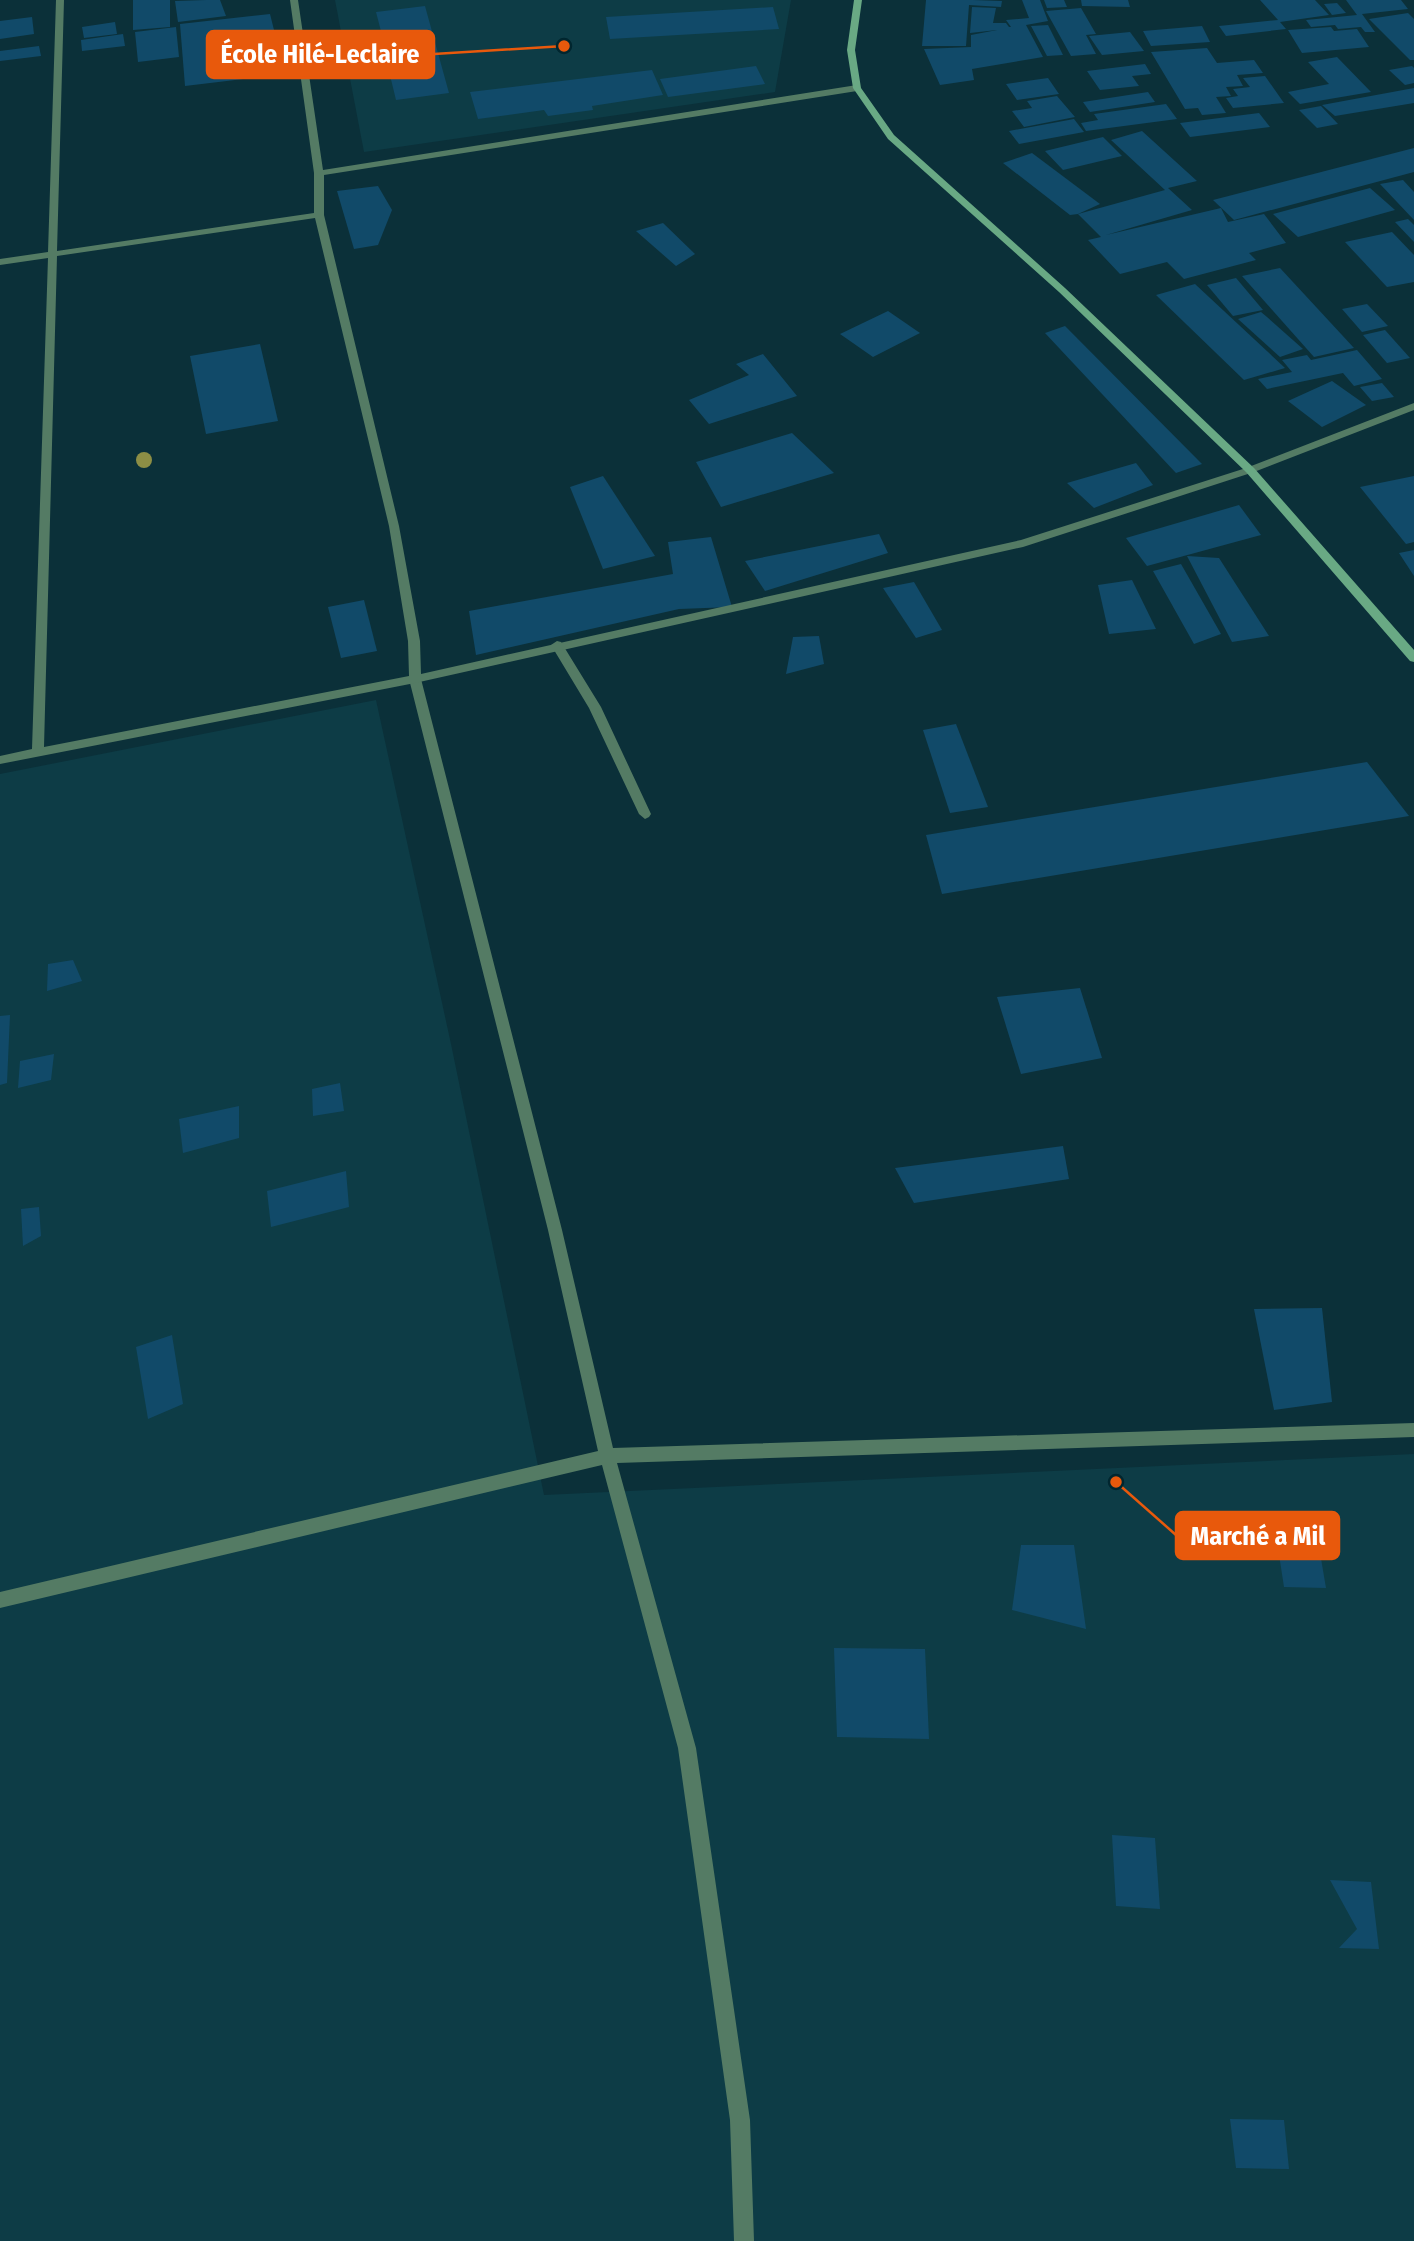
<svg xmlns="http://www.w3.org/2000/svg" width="1414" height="2241" viewBox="0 0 1414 2241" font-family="'Fira Sans Condensed',sans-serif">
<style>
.built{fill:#0d3c46}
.building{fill:#114a69}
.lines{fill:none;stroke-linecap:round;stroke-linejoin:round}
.lane{fill:#547b64;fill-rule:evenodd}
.street{fill:#547b64;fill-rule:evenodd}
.secondary{fill:#69a984;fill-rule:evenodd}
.tree{fill:#8d8e45}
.leader{fill:none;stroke:#e8590c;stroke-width:2.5}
.callout-dot{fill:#e8590c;stroke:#01262f;stroke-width:2.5}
.callout{fill:#e8590c;stroke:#e8590c;stroke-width:2.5}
.callout-label{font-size:26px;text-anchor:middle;font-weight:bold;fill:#fff}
</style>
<rect width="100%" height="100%" fill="#0b3039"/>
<g class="built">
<path d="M335,0h456l-16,92 -411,60z"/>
<path d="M376,700l75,344 93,451 870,-41v787h-1414v-1467z"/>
</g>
<g class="building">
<path d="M133,0h37v27l-37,3z"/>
<path d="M206,0h14l6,16 -48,6 -3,-21z"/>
<path d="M926,0h47l29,1 -1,6 -32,-2 -3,41h-44z"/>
<path d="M1022,0h18l8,21 -22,4 17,32 -71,12 2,11 -34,5 -16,-36 47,-2v-12l26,-5 -27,3 2,-26 24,1 -3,15h13l3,4h2l-5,-7 23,-2z"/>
<path d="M1044,0h20l3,7 -20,1z"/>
<path d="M1081,0h47l2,7 -48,-1z"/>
<path d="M1260,0h55l14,15 -49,7 6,7 -60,7 -7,-10 59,-6z"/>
<path d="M1346,0h55l7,9 -46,5 13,18h-10l-4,-5 -23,2 -3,-4 -24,2 -5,-7 51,-5z"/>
<path d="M1337,3l9,10 -14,2 -8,-11z"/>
<path d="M425,6l24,87 -53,7 -8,-33 -9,1 -6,-27 10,-2 -7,-27z"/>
<path d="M773,7l6,22 -169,10 -4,-22z"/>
<path d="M1081,8l15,26 -10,1 10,19 -25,2 -25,-45z"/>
<path d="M1408,13l6,6v41h-4l-41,-41z"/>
<path d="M270,14l15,60 -100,12 -5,-62z"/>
<path d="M32,17l2,17 -34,5v-18z"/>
<path d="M115,22l2,12 -33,4 -2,-11z"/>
<path d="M1048,25l15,30 -16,1 -16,-30z"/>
<path d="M1202,26l8,16 -59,4 -8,-15z"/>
<path d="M176,27l3,30 -41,5 -3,-30z"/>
<path d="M1331,27l3,4 23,-2 12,18 -67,6 -14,-23z"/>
<path d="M1130,32l14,19 -42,4 -13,-19z"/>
<path d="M123,34l2,12 -43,5 -1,-11z"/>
<path d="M39,46l2,10 -41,5v-10z"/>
<path d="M1207,48l10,15 37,-3 9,13 -26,2 6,11 -17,1 5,9 -15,1 10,16 -24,2 -4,-7 -13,1 -34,-57z"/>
<path d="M1337,57l34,35 -71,12 -12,-12 41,-8 -21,-22z"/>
<path d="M1145,64l6,10 -19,2 7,10 -39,4 -13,-19z"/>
<path d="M756,66l9,18 -97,13 -8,-18z"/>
<path d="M1412,66l2,2v15l-9,2 -16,-15z"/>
<path d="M652,70l11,25 -71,11 1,4 -45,6 -4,-6 -66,9 -8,-27z"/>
<path d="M1265,76l19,27 -51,5 -7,-10 12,-2 -5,-7 17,-2 -7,-9z"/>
<path d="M1048,78l11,16 -42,6 -11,-16z"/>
<path d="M1414,88v15l-79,13 -13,-11z"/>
<path d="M1148,92l7,10 -65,10 -7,-10z"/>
<path d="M1057,96l18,21 -51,10 -12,-16 20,-3 -5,-7z"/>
<path d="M1166,104l11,15 -91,12 -5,-8 17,-3 -4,-6z"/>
<path d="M1321,106l17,18 -21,4 -18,-18z"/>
<path d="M1259,113l11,14 -80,10 -10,-14z"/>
<path d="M1074,119l10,13 -65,12 -10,-13z"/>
<path d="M1142,131l55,50 -29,7 24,22 -86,25 115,-27 7,14 36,-8 22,29 -37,10 7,7 -72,19 -17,-17 -47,12 -32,-34 13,-3 -23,-23 87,-24 -54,-50z"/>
<path d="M1103,137l19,19 -59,14 -18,-19z"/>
<path d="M1414,148v24l-180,48 -21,-20z"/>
<path d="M1032,153l68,51 -22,10 -8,1 -67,-52z"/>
<path d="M1403,180l11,12v28l-34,-36z"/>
<path d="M378,186l14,24 -14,35 -24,4 -17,-58z"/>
<path d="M1370,188l25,22 -97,27 -25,-23z"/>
<path d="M1408,219l6,6v17l-19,-20z"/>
<path d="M663,223l32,31 -19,12 -40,-35z"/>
<path d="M1392,232l22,23v27l-27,5 -42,-45z"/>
<path d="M1280,268l74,80 -40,9 -72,-81z"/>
<path d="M1236,278l27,32 -30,6 -26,-31z"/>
<path d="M1195,284l90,84 -41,12 -88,-85z"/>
<path d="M1367,304l21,22 -26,6 -20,-23z"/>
<path d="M888,311l32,22 -47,24 -33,-23z"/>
<path d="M1261,312l6,5 36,32 -23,8 -42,-38z"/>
<path d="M1065,326l137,138 -26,9 -131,-140z"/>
<path d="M1385,330l25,28 -23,5 -24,-28z"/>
<path d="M260,344l18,77 -72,13 -16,-78z"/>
<path d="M1357,350l25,29 -28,7 -11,-13 -76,16 -9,-10 34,-7 -10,-12 25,-5 4,5z"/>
<path d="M763,354l34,42 -88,28 -20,-24 60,-25 -13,-11z"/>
<path d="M1332,381l34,24 -44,22 -34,-26z"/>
<path d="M1382,383l12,14 -22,4 -12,-14z"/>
<path d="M792,433l42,40 -113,34 -25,-45z"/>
<path d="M1136,463l17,22 -59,23 -27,-25z"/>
<path d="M603,476l52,80 -52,13 -33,-82z"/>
<path d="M1414,476v66l-8,2 -46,-57z"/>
<path d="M1239,505l22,30 -114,31 -21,-28z"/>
<path d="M879,534l9,19 -123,38 -20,-30z"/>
<path d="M711,537l21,70 -53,2 -203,46 -7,-44 204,-37 -5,-32z"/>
<path d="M1414,550v26l-15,-23z"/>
<path d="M1187,556l32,2 50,78 -37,6z"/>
<path d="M1181,564l40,70 -27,10 -41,-73z"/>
<path d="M1132,580l24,49 -47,5 -11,-49z"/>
<path d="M914,582l28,48 -26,8 -33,-50z"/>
<path d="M364,600l13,51 -36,7 -13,-51z"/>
<path d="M819,636l5,28 -38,10 7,-37z"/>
<path d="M956,724l32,83 -38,6 -27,-83z"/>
<path d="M1367,762l42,54 -467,78 -16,-59z"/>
<path d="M73,960l9,21 -35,10 1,-27z"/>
<path d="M1080,988l22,70 -81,16 -24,-77z"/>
<path d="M10,1015l-3,68 -7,2v-69z"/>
<path d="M54,1054l-3,26 -33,8 2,-27z"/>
<path d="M340,1083l4,28 -31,5 -1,-27z"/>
<path d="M239,1106v32l-56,15 -4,-34z"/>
<path d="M1063,1146l6,33 -155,24 -19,-35z"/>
<path d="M346,1171l3,36 -78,20 -4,-36z"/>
<path d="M39,1207l2,29 -18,10 -2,-37z"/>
<path d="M1322,1308l10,94 -58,8 -20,-101z"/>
<path d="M172,1335l11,69 -35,15 -12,-72z"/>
<path d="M1274,1522l41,1 11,65 -42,-1z"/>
<path d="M1021,1545h53l12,84 -74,-19z"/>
<path d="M834,1648l91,1 4,90 -92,-2z"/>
<path d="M1112,1835l43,3 5,71 -44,-3z"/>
<path d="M1330,1880l41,2 8,67 -40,-1 18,-19z"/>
<path d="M1230,2119l54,1 5,49 -53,-1z"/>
</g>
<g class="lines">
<g class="lane">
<path d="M557,641l4,1 40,65 50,107 -2,3 -4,2 -6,-5 -50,-106 -38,-63z"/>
<path d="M415,675l6,4 141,551 51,218 801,-25v14l-797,26 79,285 54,372 4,121h-20l-4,-121 -52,-372 -76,-283 -602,143v-16l598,-141 -50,-221 -139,-551z"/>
</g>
<path class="street" d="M56,0h8l-7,251 257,-38v-40l-24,-173h8l25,170 534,-85 4,3 -4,3 -533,84v40l75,311 21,115 1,33 600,-134 225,-72 168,-65v7l-160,62 -231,75 -608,136 -415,81v-8l32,-7 16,-491 -48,7v-6l48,-7zM315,218l74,308 19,115 1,35 -365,71 13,-491z"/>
<path class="secondary" d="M854,0h8l-7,50 6,38 33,47 171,153 189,180 160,182v12l-4,-1 -164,-189 -187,-180 -171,-153 -35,-51 -6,-38z"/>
</g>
<circle class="tree" cx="144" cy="460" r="8"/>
<path class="leader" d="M564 46L434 54M1116 1482L1176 1535"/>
<g class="callout-dot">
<circle cx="564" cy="46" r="7"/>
<circle cx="1116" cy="1482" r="7"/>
</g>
<g class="callout">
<rect x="207" y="31" width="227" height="47" rx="7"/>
<rect x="1176" y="1512" width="163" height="47" rx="7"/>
</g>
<g class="callout-label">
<text x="320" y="63">École Hilé-Leclaire</text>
<text x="1258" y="1545">Marché a Mil</text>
</g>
</svg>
